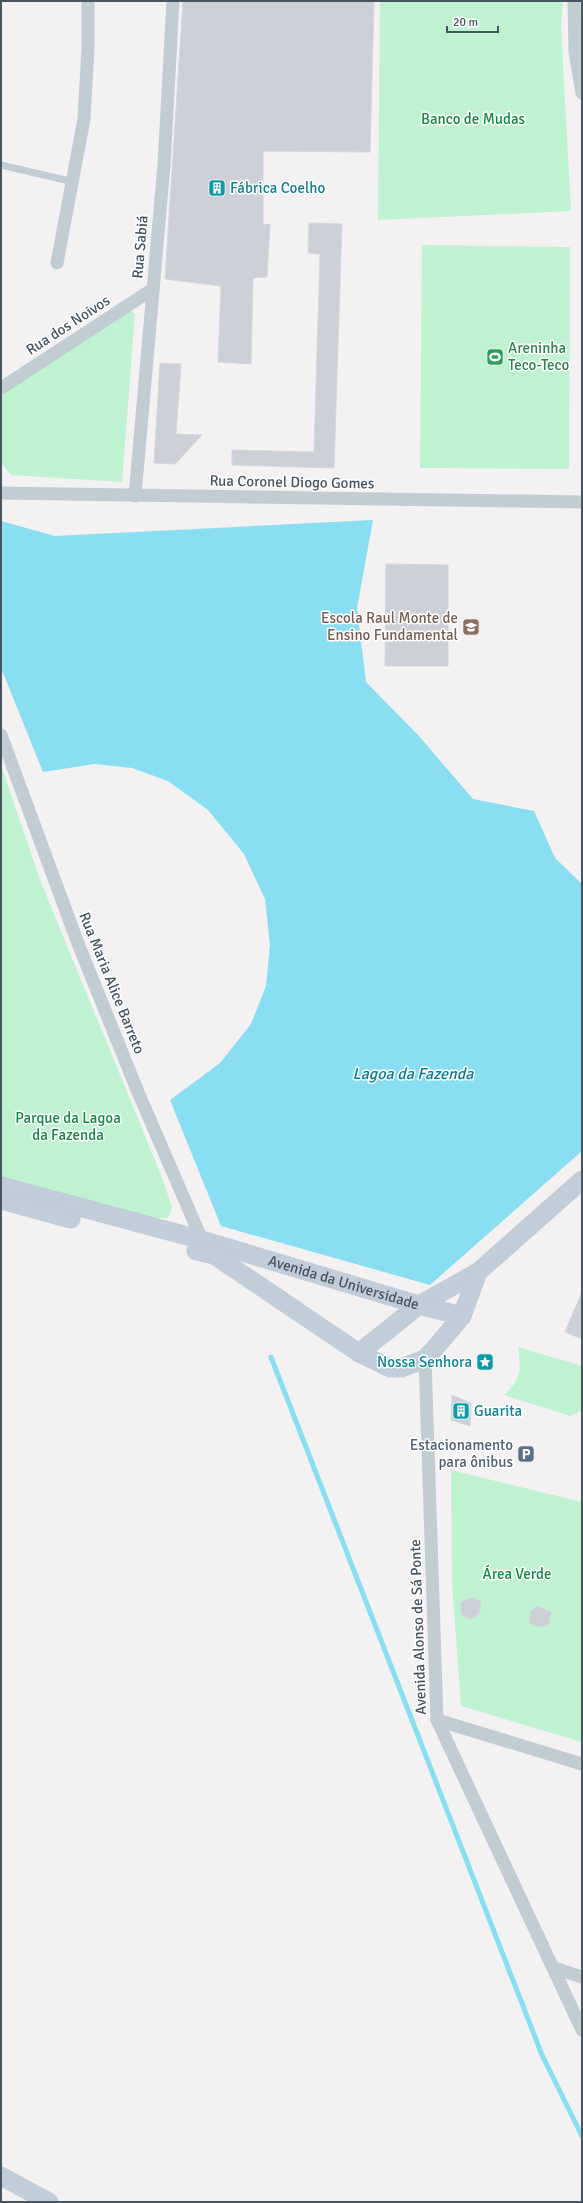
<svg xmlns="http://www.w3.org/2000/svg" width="583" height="2203" viewBox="0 0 583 2203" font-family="Signika,sans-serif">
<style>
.green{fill:#bef2d0}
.water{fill:#89dff1}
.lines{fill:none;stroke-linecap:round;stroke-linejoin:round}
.stream{stroke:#89dff1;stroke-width:5}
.building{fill:#cdd0d6;stroke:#d5d7dd}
.lane{stroke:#c1ccd3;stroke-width:7}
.street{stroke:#c1ccd3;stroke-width:13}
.secondary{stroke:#c1cdd8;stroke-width:19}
.labels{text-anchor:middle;stroke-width:3;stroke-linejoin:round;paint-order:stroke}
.park-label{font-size:15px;fill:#128748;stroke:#fff}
.culture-label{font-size:15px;fill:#0d838f;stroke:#fff;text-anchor:start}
.street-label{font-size:15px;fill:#475560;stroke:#fff}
.leisure-label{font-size:15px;fill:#27864d;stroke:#fff;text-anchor:start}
.education-label{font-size:15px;fill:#785e54;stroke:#fff;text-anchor:end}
.service-label{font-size:15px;fill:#4e5e75;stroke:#fff;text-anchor:end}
.water-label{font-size:16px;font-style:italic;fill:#077c95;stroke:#fff}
</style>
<rect width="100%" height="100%" fill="#f3f1f1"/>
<g class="green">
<path d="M380,1h183l-2,25 10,185 -193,9z"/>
<path d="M422,245l148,2 -1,222 -149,-1z"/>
<path d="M128,310l7,4 -13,168 -111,-7 -10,-13v-68z"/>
<path d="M1,765l39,115 121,295 11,32 -4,11h-14l-153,-38z"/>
<path d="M518,1347l64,19v44l-12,6 -66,-21c18,-16 17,-26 14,-48z"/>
<path d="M451,1470l131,32v240l-121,-36 -9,-124z"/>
</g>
<path class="water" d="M373,520l-16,88 9,74 52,53 55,64 61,12 21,47 27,26v267l-152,134 -209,-59 -51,-126 50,-37 31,-39 15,-38 4,-41 -5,-46 -21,-45 -36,-44 -40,-29 -36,-13 -37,-4 -52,8 -42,-104v-147l54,15z"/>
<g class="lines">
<path class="stream" d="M271,1357l271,698 40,81"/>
</g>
<g class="building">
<path d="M183,1h191l-4,151 -107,-1v74l7,-1 -3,53 -14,1 -2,86 -33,-2 3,-76 -56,-7z"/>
<path d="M309,223l33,1 -8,244 -102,-3v-15l82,2 6,-198 -12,-1z"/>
<path d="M160,363l21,1 -5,70 26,1 -27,29 -21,-1z"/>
<path d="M386,564l62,1v101h-63z"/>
<path d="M582,1292v47l-17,-7z"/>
<path d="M452,1395l19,8 -1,23 -19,-6z"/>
<path d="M472,1597l9,5 -2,12 -9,5 -9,-5v-12z"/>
<path d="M538,1606l13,6 -2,12 -10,3 -10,-4 2,-12z"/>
</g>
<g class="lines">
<path class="lane" d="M1,165l73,17"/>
<g class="street">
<path d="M574,1l1,51 7,41"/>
<path d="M57,263l27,-144 4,-71v-47"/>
<path d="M1,388l152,-99"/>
<path d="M1,493l581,9"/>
<path d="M135,496l29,-331 9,-164"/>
<path d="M1,735l78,211 59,146 64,148"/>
<path d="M425,1359l12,361 145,310"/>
<path d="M437,1720l145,44"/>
<path d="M554,1968l28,9"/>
</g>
<g class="secondary">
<path id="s1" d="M1,1186l201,54 217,65 59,-33 104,-92"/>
<path d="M1,1200l70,19"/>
<path d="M196,1251l18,4 145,98 31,15h11l24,-9 11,-12 26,-31 16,-44"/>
<path d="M359,1353l60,-48 43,11"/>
<path d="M1,2176l48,26"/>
</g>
</g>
<defs>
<symbol id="building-square" viewBox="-11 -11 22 22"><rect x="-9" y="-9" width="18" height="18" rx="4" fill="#0f9aa8" stroke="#fff"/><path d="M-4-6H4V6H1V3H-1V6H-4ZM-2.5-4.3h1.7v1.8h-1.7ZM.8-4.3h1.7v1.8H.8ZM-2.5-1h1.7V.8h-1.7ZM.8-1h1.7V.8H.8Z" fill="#fff"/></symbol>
<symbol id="stadium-square" viewBox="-11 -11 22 22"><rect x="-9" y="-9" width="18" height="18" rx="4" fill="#2e9e5b" stroke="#fff"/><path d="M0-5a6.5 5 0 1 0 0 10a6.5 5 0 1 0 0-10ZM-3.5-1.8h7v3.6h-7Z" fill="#fff"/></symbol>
<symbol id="school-square" viewBox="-11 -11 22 22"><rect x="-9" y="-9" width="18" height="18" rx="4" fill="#8d6e63" stroke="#fff"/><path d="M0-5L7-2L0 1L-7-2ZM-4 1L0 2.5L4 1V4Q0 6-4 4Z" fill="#fff"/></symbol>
<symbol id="sight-square" viewBox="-11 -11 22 22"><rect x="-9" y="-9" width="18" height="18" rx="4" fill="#0f9aa8" stroke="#fff"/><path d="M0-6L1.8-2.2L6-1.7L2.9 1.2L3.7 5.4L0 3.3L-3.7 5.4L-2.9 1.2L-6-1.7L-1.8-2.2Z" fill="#fff"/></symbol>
<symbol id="parking-square" viewBox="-11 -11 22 22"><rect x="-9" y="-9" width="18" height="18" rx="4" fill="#5c6f8a" stroke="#fff"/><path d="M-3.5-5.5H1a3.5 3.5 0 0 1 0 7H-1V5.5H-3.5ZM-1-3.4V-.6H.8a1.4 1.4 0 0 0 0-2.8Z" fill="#fff"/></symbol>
</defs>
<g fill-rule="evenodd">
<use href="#building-square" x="207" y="178" width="20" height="20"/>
<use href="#stadium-square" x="485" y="347" width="20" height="20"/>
<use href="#school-square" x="461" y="617" width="20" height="20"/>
<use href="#sight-square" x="475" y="1352" width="20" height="20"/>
<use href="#building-square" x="451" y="1401" width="20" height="20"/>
<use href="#parking-square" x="516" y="1444" width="20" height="20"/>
</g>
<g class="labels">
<g class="park-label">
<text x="473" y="124">Banco de Mudas</text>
<text x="68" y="1123">Parque da Lagoa<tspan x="68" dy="17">da Fazenda</tspan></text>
<text x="517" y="1579">Área Verde</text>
</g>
<g class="culture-label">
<text x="230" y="193">Fábrica Coelho</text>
<text x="472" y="1367" text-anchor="end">Nossa Senhora</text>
<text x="474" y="1416">Guarita</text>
</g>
<g class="street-label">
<text transform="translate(140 247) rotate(-85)" y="5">Rua Sabiá</text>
<text transform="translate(68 325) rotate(-33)" y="5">Rua dos Noivos</text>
<text transform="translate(292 482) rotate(1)" y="5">Rua Coronel Diogo Gomes</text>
<text transform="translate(112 983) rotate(68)" y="5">Rua Maria Alice Barreto</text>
<text dy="5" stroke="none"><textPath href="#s1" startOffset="356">Avenida da Universidade</textPath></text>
<text transform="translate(418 1627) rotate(-92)" y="5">Avenida Alonso de Sá Ponte</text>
</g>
<g class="leisure-label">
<text x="508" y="353">Areninha<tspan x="508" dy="17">Teco-Teco</tspan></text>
</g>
<g class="education-label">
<text x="458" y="623">Escola Raul Monte de<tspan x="458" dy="17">Ensino Fundamental</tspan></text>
</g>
<g class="service-label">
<text x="513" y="1450">Estacionamento<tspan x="513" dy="17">para ônibus</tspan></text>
</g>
<g class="water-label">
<text x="413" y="1079">Lagoa da Fazenda</text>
</g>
</g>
<rect width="583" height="2203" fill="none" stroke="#475560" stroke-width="4"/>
<path d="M447 26v6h51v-6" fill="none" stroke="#475560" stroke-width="2"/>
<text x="453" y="26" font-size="12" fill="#475560" stroke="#ffffff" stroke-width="3" paint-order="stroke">20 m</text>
</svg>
